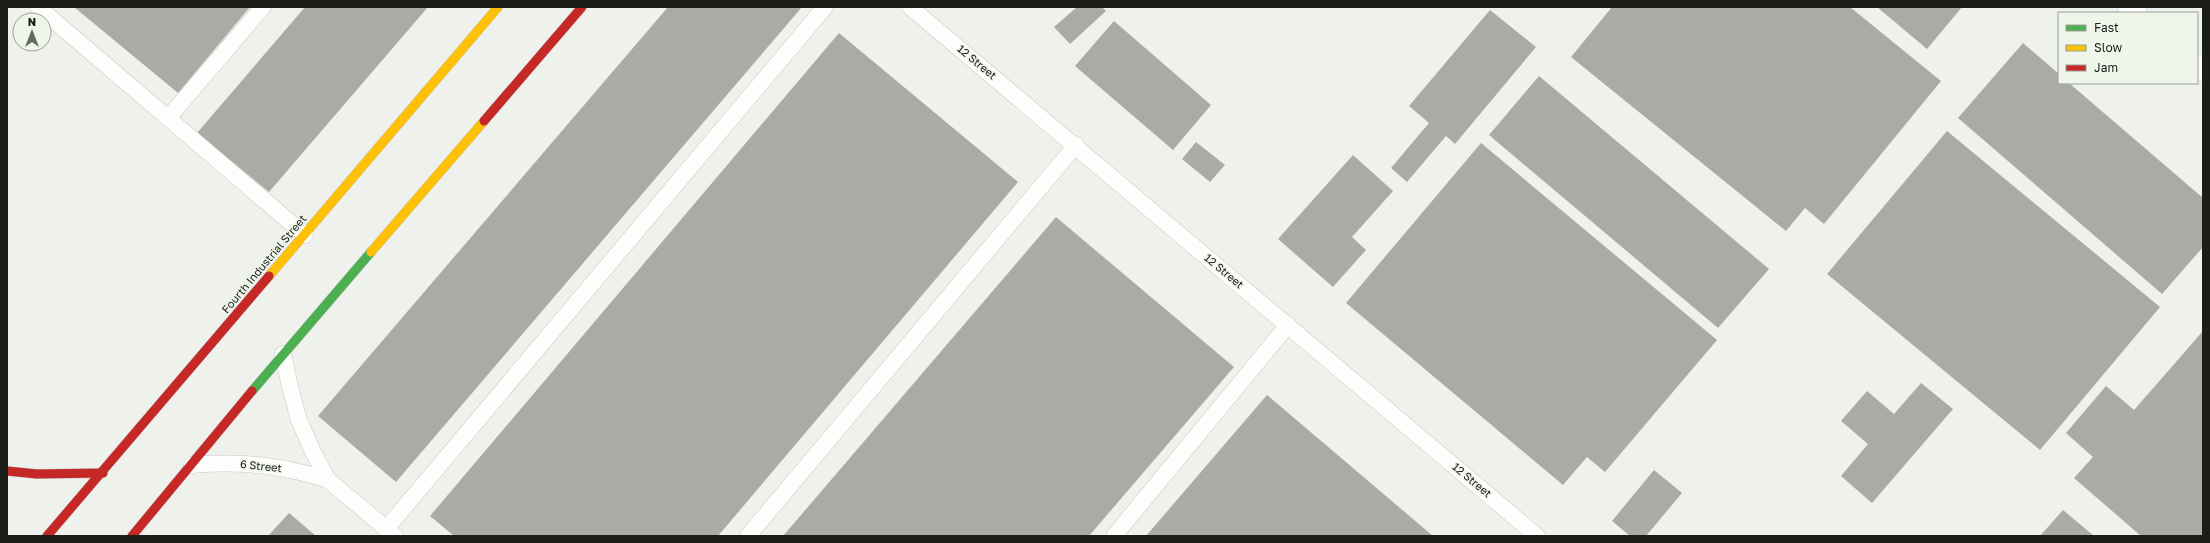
<svg xmlns="http://www.w3.org/2000/svg" width="2210" height="543" viewBox="0 0 2210 543" font-family="'Golos Text',sans-serif">
<style>
.building{fill:#aaaba7}
.lines{fill:none;stroke-linecap:round;stroke-linejoin:round}
.lane-casing{stroke:#c6c8c4;stroke-width:17}
.street-casing{stroke:#c6c8c4;stroke-width:23}
.fast-casing{stroke:#c6c8c4;stroke-width:10}
.slow-casing{stroke:#c6c8c4;stroke-width:10}
.jam-casing{stroke:#c6c8c4;stroke-width:10}
.lane{stroke:#fdfdfc;stroke-width:16}
.street{stroke:#fdfdfc;stroke-width:22}
.fast{stroke:#4caf50;stroke-width:9}
.slow{stroke:#ffc107;stroke-width:9}
.jam{stroke:#c62828;stroke-width:9}
.labels{text-anchor:middle;stroke-width:3;stroke-linejoin:round;paint-order:stroke}
.street-label{font-size:11px;fill:#1b1d19;stroke:#eff5e9}
</style>
<rect width="100%" height="100%" fill="#eff2ec"/>
<g class="building">
<path d="M74,7h176l-72,86z"/>
<path d="M305,7h123l-159,185 -72,-59z"/>
<path d="M668,7h134l-406,475 -78,-66z"/>
<path d="M1077,7h25l4,4 -36,33 -16,-17z"/>
<path d="M1612,7h238l91,74 -117,143 -19,-16 -19,23 -215,-174z"/>
<path d="M1877,7h85l-35,42z"/>
<path d="M1490,10l46,37 -81,97 -9,-8 -39,46 -16,-14 38,-45 -20,-17z"/>
<path d="M1114,21l97,84 -38,45 -98,-84z"/>
<path d="M839,33l179,149 -300,354h-264l-24,-20z"/>
<path d="M2023,43l36,31v9h10l134,115v49l-41,47 -204,-176z"/>
<path d="M1539,76l230,193 -51,59 -229,-193z"/>
<path d="M1947,131l213,176 -120,143 -213,-176z"/>
<path d="M1196,142l29,23 -15,17 -28,-23z"/>
<path d="M1481,143l236,197 -112,132 -18,-15 -24,28 -217,-182z"/>
<path d="M1353,155l40,36 -41,46 14,13 -33,37 -55,-48z"/>
<path d="M1056,217l178,150 -145,169h-306z"/>
<path d="M2203,331v205h-62l-67,-58 19,-21 -27,-24 40,-47 28,24z"/>
<path d="M1921,383l32,26 -81,94 -31,-27 27,-32 -27,-23 26,-30 27,23z"/>
<path d="M1267,395l166,141h-287z"/>
<path d="M1654,470l28,23 -36,43h-16l-18,-15z"/>
<path d="M2063,510l31,26h-54z"/>
<path d="M289,513l27,23h-48z"/>
</g>
<g class="lines">
<defs>
<g id="lane">
<path d="M38,7l267,228"/>
<path d="M910,7l627,529"/>
<path d="M168,118l95,-111"/>
<path d="M283,354l7,33 9,33 13,30 16,30 67,56"/>
<path d="M192,465c50,-4 89,0 136,15"/>
<path d="M386,529l439,-522"/>
<path d="M748,536l328,-391"/>
<path d="M1114,536l174,-211"/>
</g>
<g id="street">
<path d="M2129,7l7,6"/>
<path d="M2197,65l6,5"/>
</g>
<path id="fast" d="M252,391l119,-139"/>
<g id="slow">
<path d="M371,252l113,-131"/>
<path d="M269,276l229,-269"/>
</g>
<g id="jam">
<path d="M484,121l98,-114"/>
<path d="M7,471l30,3 66,-1"/>
<path d="M47,536l222,-260"/>
<path d="M132,536l120,-145"/>
</g>
</defs>
<use href="#lane" class="lane-casing"/>
<use href="#street" class="street-casing"/>
<use href="#fast" class="fast-casing"/>
<use href="#slow" class="slow-casing"/>
<use href="#jam" class="jam-casing"/>
<use href="#lane" class="lane"/>
<use href="#street" class="street"/>
<use href="#fast" class="fast"/>
<use href="#slow" class="slow"/>
<use href="#jam" class="jam"/>
</g>
<g class="labels">
<g class="street-label">
<text transform="translate(977 62) rotate(40)" y="4">12 Street</text>
<text transform="translate(264 264) rotate(-50)" y="4">Fourth Industrial Street</text>
<text transform="translate(1224 271) rotate(40)" y="4">12 Street</text>
<text transform="translate(261 466) rotate(6)" y="4">6 Street</text>
<text transform="translate(1472 480) rotate(40)" y="4">12 Street</text>
</g>
</g>
<rect width="2210" height="543" fill="none" stroke="#1b1d19" stroke-width="16"/>
<rect x="2058" y="12" width="140" height="72" fill="#eff5e9" stroke="#9a9f96"/>
<rect x="2066" y="25" width="20" height="6" fill="#4caf50" stroke="#9a9f96"/>
<text x="2094" y="32" font-size="12" fill="#1b1d19">Fast</text>
<rect x="2066" y="45" width="20" height="6" fill="#ffc107" stroke="#9a9f96"/>
<text x="2094" y="52" font-size="12" fill="#1b1d19">Slow</text>
<rect x="2066" y="65" width="20" height="6" fill="#c62828" stroke="#9a9f96"/>
<text x="2094" y="72" font-size="12" fill="#1b1d19">Jam</text>
<g transform="translate(32 32)"><circle r="19" fill="#eff5e9" stroke="#9a9f96"/>
<path d="M0-3L7 15L0 10L-7 15Z" fill="#656863"/>
<text y="-6" font-size="11" font-weight="bold" text-anchor="middle" fill="#1b1d19">N</text>
</g>
</svg>
